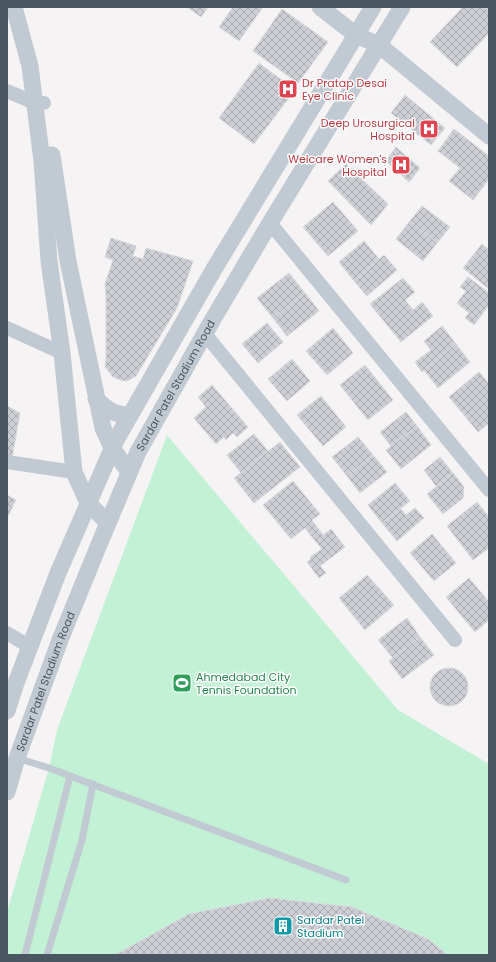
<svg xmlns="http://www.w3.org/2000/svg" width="496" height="962" viewBox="0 0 496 962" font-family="Poppins,sans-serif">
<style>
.garden{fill:#c3f1d5}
.building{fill:url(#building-cross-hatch);stroke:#d7d9de}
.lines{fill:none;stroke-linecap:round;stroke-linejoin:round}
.service{stroke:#c1cad2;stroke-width:7}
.minor{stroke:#c1cad2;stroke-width:14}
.tertiary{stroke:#c1cad2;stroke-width:17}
.labels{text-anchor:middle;stroke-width:3;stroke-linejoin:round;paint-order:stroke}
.health-label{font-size:11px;fill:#be3a42;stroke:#fff;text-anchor:end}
.street-label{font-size:11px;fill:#4a5661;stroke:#fff}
.leisure-label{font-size:11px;fill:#27864d;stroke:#fff;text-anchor:start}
.culture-label{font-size:11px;fill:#0d838f;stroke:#fff;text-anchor:start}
</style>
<defs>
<pattern id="building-cross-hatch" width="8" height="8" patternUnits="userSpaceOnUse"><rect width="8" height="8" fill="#cdcfd5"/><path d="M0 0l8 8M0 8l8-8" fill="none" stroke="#a8abb0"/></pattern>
</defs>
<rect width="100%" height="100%" fill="#f5f3f3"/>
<path class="garden" d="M167,435l231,275 91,54v191h-482v-43l42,-144 8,-38z"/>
<g class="building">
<path d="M187,7h21l-7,10z"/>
<path d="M233,7h30l-24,34 -20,-14z"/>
<path d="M463,7h23l3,3v23l-32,34 -27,-25z"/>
<path d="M282,9l46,33 -30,41 -45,-32z"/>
<path d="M259,63l36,27 -41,54 -35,-26z"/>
<path d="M405,95l40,33 -14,17 -40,-32z"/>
<path d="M454,129l35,27v23l-16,21 -24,-19 11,-13 -22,-17z"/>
<path d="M396,147l24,21 -11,14 -23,-21z"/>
<path d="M346,164l42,40 -17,21 -43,-44z"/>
<path d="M333,202l25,29 -30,25 -25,-29z"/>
<path d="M422,206l28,21 -13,16 -27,-22z"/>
<path d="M410,221l27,22 -14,18 -27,-22z"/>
<path d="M111,238l25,8 -3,10 10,3 3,-11 47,13 -16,47 -41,68 -9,5 -7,-1 -7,-3 -8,-10 1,-10v-59l-1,-14 8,-24 -8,-3z"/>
<path d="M364,241l15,18 -25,22 -15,-19z"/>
<path d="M482,244l7,6v39l-26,-21z"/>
<path d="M384,255l13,15 -30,26 -13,-15z"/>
<path d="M289,273l16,20 -32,25 -16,-20z"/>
<path d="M468,277l21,16v12l-15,20 -9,-7 4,-5 -12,-10 9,-12 -6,-4z"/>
<path d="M403,278l12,14 -10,8 8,10 9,-8 11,14 -32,26 -31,-38z"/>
<path d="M305,293l14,18 -32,25 -14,-18z"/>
<path d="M267,323l16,19 -25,21 -16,-19z"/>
<path d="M442,326l14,18 -34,28 -7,-10 16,-12 -7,-9z"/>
<path d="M333,328l20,25 -26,22 -21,-24z"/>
<path d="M456,344l14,18 -32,26 -14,-18z"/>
<path d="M292,359l18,22 -23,20 -19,-22z"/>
<path d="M365,365l28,35 -25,20 -28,-35z"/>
<path d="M479,372l10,12v39l-11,9 -29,-35z"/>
<path d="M212,385l36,42 -11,10 -4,-4 -7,7 -2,-3 -8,7 -22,-26 12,-11 -8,-10z"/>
<path d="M321,396l25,31 -23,19 -26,-31z"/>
<path d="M7,406l13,7 -8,45 -5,-3z"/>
<path d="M406,412l11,14 -26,20 -11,-14z"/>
<path d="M417,426l14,19 -30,24 -15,-19z"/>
<path d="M254,434l14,17 -27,22 -14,-18z"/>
<path d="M358,437l15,18 -26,21 -15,-19z"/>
<path d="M280,442l20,25 -46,36 -20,-25z"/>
<path d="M373,455l14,17 -27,21 -13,-17z"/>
<path d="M440,457l13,16 -17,13 -12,-16z"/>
<path d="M453,473l11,14 -1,11 -20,16 -16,-20z"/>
<path d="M293,481l27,33 -8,6 8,11 -8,6 -7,-9 -14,11 -28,-34z"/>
<path d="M395,483l15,18 -28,22 -14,-18z"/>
<path d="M7,495l9,5 -9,18z"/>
<path d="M477,502l12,15v31l-16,12 -26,-34z"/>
<path d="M415,508l9,10 -27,23 -15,-18 19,-14 5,6z"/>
<path d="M331,529l14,18 -25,19 6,7 -7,5 -12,-16 4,-3 -1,-2 12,-8 -10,-12 8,-6 3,4z"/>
<path d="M432,534l24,29 -22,18 -24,-28z"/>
<path d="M367,575l27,30 -29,25 -26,-32z"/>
<path d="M469,578l20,24v18l-14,12 -29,-35z"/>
<path d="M407,618l13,19 -27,21 -15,-18z"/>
<path d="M420,637l14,18 -32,24 -13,-18z"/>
<circle cx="449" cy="687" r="19"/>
<path d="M270,898l82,9 76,32 20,16h-333l74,-41z"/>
</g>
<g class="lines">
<g class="service">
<path d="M17,758l32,10 297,112"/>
<path d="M25,955l45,-179"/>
<path d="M47,955l35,-115 11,-56"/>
</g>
<g class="minor">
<path d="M7,91l28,12h9"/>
<path d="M270,223l219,267"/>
<path d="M7,328l55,25"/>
<path d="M205,334l250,306"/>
<path d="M7,462l67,10"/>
<path d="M7,633l23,14"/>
</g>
<g class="tertiary">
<path d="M14,7l16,59 12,95 7,100 13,92 12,119 14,31 20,20"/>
<path d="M320,7l36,28 23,10 110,91"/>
<path d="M52,155l16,106 35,167 9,20 17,24"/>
<path d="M96,399c13,12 16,14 33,17"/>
<path d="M7,711l9,-28 42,-110 58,-133 98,-171 159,-262"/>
<path id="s1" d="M7,792l10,-34 43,-118 38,-93 40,-95 75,-133 57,-96 132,-216"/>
</g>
</g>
<defs>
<symbol id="hospital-square" viewBox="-11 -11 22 22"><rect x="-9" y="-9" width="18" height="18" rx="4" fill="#e0444e" stroke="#fff"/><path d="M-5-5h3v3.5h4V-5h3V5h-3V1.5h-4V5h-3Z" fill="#fff"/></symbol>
<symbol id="stadium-square" viewBox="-11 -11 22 22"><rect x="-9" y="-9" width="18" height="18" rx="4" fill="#2e9e5b" stroke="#fff"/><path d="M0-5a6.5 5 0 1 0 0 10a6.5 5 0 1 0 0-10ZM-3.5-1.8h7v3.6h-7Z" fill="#fff"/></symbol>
<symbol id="building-square" viewBox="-11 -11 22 22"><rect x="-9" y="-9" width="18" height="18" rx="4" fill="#0f9aa8" stroke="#fff"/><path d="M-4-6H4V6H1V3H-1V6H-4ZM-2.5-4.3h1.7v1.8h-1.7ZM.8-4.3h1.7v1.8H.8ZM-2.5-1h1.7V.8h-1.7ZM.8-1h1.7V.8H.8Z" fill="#fff"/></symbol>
</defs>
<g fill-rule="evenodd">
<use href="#hospital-square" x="277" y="78" width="22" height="22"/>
<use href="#hospital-square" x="418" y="118" width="22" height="22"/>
<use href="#hospital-square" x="390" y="154" width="22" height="22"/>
<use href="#stadium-square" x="171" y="672" width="22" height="22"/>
<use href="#building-square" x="272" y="915" width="22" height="22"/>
</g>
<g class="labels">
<g class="health-label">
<text x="302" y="87" text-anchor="start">Dr Pratap Desai<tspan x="302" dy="13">Eye Clinic</tspan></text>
<text x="415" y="127">Deep Urosurgical<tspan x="415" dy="13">Hospital</tspan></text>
<text x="387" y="163">Welcare Women's<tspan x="387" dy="13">Hospital</tspan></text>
</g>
<g class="street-label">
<text dy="4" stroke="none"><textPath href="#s1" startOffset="441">Sardar Patel Stadium Road</textPath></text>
<text dy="4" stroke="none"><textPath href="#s1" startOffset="117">Sardar Patel Stadium Road</textPath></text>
</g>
<g class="leisure-label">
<text x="196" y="681">Ahmedabad City<tspan x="196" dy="13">Tennis Foundation</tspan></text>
</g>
<g class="culture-label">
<text x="297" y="924">Sardar Patel<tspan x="297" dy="13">Stadium</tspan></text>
</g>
</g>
<rect width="496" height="962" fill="none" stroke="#4a5661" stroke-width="16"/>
</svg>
